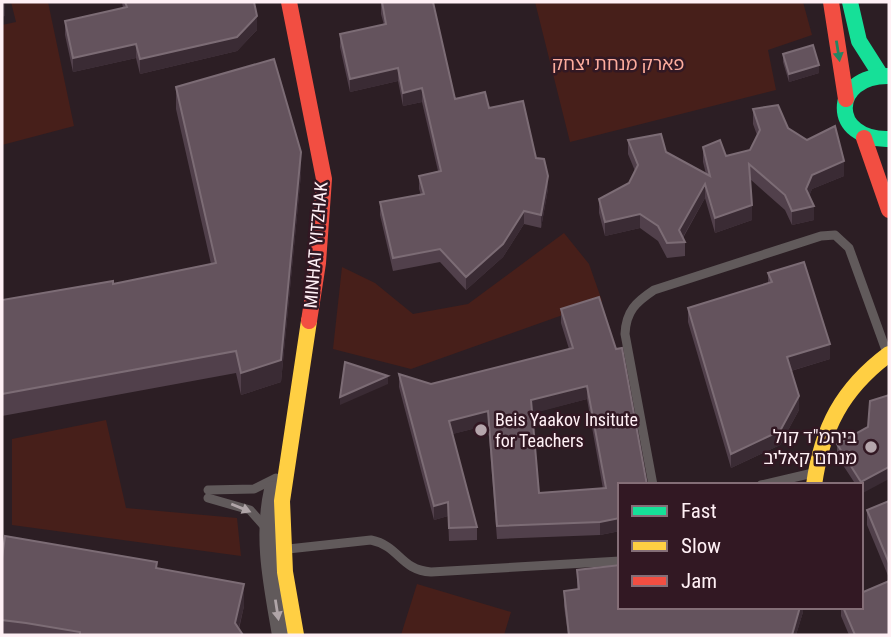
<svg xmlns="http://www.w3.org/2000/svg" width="891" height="637" viewBox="0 0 891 637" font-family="'Roboto Condensed','Noto Sans Hebrew',sans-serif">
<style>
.green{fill:#471f1a}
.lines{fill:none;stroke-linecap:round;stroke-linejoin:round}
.lane{stroke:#615a5b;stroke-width:9}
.street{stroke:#615a5b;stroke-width:18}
.fast{stroke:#16e098;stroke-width:16}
.slow{stroke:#ffcf43;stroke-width:16}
.jam{stroke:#f24e42;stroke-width:16}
.wall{fill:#51404b;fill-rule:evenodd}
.shaded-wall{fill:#3a2b34}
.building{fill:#64535d;stroke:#7c6c75;stroke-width:2;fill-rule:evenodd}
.oneway{fill:#238663}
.oneway2{fill:#b0a5a8}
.poi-dot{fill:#b5a6ac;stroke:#321823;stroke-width:2.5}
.labels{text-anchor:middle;stroke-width:5;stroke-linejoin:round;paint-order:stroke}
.park-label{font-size:18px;fill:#fdac9d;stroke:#321823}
.street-label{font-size:18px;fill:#fff0f5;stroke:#321823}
.poi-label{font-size:18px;fill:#fff0f5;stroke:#321823;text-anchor:start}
</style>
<rect width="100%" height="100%" fill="#2c1e24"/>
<g class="green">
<path d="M11,2h37l26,124 -72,19v-120l14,-3z"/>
<path d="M535,2h268l9,33 -44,15 8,40 -206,52z"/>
<path d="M564,233l25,31 13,37 -191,68 -78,-20 9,-82 33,16 38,31 55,-10z"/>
<path d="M106,420l20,88 111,10 4,38 -229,-31v-86z"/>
<path d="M417,584l94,28 -7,23h-103z"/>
</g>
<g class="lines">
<g class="lane">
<path d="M653,485l-28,-151c1,-23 11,-32 29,-44l167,-54 14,-1 14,13 38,105"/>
<path d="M761,485l52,-12"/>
<path d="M208,490l46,-1 22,-11"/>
<path d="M208,498l42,12 16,18"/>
<path d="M288,549l83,-9c29,6 29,30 60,32l189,-11"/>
</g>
<path class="street" d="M273,490c-11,49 0,97 8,145"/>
<g class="fast">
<path d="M850,2l9,39 21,33"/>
<path d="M889,76c-59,-1 -59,65 0,63"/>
</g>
<g class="slow">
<path d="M814,485c8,-57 28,-96 75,-131"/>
<path d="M296,635l-11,-63 -3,-71 27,-180"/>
</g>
<g class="jam">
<path d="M289,2l35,177 -6,84 -9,58"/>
<path d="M831,2l15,97"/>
<path d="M864,138l25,72"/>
</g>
</g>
<g class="wall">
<path d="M122,2h132l3,28 -20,21 -97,23 -4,-16 -63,14 -8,-37v-14l58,-13z"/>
<path d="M381,2l74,97 34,9 47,50 12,31 -7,39 -17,-4 -21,33 -37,33 -26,-28 -47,9 -13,-56v-13l41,-7 -2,-6v-13l19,-5 -16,-69 -19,4 -5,-25 -48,11 -10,-45v-13l44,-9 -3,-11z"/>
<path d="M783,54l36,19 -30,9 -6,-20z"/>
<path d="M176,87l125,87 -20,208 -40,13 -5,-22 -234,43v-116l111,-16 98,-20 -35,-155z"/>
<path d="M753,109l35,19 56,48 -32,13 -3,7 5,24 -22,5 -7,-15 -35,-31 2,41 -37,13 -10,-35 -22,40 2,4v14l-18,2 -9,-17 -18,-13 -35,8 -6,-23v-14l30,-16 6,-12 -7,-17v-14l38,12 40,22 -3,-12v-15l23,9 24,-6 7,-15 -4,-11z"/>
<path d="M768,273l62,86 -39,12 8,39 -19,35 -49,23 -43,-146v-14l80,-25z"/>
<path d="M561,309l59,176v46l-20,4 -103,4 -9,-114 -36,9 25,93v13l-28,1 -1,-25 -14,4 -35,-133v-13l32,10 138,-35 -8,-26zM587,399l16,90 -64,4 -7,-80z"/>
<path d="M868,427l-7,67v-9h-5l-19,-29v-12z"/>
<path d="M889,501v77l-22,-53v-15z"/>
<path d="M2,558l155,10 87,38 -5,23 4,6h-241z"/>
<path d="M577,570l226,37v5l-7,23h-228l-4,-29v-15l13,-2z"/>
<path d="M841,607h20l28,28h-40l-8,-19z"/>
</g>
<g class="shaded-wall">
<path d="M2,2h3v14l-3,1z"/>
<path d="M257,16v14l-20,21 -97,23v-15z"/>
<path d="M136,44v14l-63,14v-14z"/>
<path d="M819,65v8l-30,9v-8z"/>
<path d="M398,68v13l-48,11v-13z"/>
<path d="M422,88v14l-19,4v-13z"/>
<path d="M301,152v22l-20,208 -40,13v-22z"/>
<path d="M844,161v15l-32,13 -6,15v-15l6,-14z"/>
<path d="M548,176v13l-7,39v-13z"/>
<path d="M705,184v14l-25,44 -1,-12z"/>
<path d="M752,205v15l-37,13v-15z"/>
<path d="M814,206v14l-22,5v-14z"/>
<path d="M524,211v13l-21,33 -37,33v-13z"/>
<path d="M640,214v14l-35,8v-14z"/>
<path d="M830,344v15l-43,13v-15z"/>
<path d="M388,376v8l-48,21v-8z"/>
<path d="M587,386v13l-56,15v-14z"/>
<path d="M799,396v14l-19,35 -49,23v-14z"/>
<path d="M488,411v14l-39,10v-14z"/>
<path d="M889,467v12l-28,15v-12z"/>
<path d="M448,502v14l-14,4v-14z"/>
<path d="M620,518v13l-20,4v-13z"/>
<path d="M244,584v22l-7,29 -2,-12z"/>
<path d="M800,607h3v5l-7,23h-4z"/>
</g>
<g class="building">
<path d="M125,2h129l3,14 -20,21 -97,22 -4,-15 -63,14 -8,-37 62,-14z"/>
<path d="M382,2h51l22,97 30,-7 4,16 34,-7 13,57 8,1 4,17 -7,39 -17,-4 -21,33 -37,33 -26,-28 -47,9 -13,-56 44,-8 -5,-18 22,-5 -19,-83 -19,5 -5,-25 -48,11 -10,-45 46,-10z"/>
<path d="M813,45l6,20 -30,9 -6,-20z"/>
<path d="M274,59l27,93 -20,208 -40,13 -5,-22 -234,43v-94l111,-19v3l103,-21 -40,-176z"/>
<path d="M778,105l10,23 19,12 28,-14 9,35 -32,14 -6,14 8,17 -22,5 -7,-16 -36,-31 3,41 -37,13 -10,-34 -26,46 6,12 -18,1 -9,-17 -18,-12 -35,8 -6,-23 30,-16 9,-18 -10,-25 33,-6 5,18 44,24 -7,-29 17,-7 6,16 24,-6 10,-20 -7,-21z"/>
<path d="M804,262l26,82 -43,13 12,39 -19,35 -49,23 -43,-146 84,-26 -4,-9z"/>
<path d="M599,297l17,52 6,-1 25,137h-27v33l-20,4 -103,4 -9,-115 -39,10 28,106 -28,1 -1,-26 -14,4 -35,-132 32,10 142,-36 -12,-39zM587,386l19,102 -67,5 -8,-93z"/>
<path d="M345,362l43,14 -48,21z"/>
<path d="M889,395v72l-28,15 -24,-38 31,-17 2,-26z"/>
<path d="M889,501v62l-22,-53z"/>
<path d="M5,536l152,26 -1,6 88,16 -9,39 8,12h-163v-3l-54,-9 -24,-3v-62z"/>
<path d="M620,565v42h180l-8,28h-223l-5,-44 15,-2 -2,-19z"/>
<path d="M889,581v54h-34l-12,-28h18v-14z"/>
</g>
<defs><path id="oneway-solid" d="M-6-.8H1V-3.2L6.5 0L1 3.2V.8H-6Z" transform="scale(1.75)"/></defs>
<use class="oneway" href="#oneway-solid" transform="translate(838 51) rotate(81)"/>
<g class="oneway2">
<use href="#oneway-solid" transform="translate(241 508) rotate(22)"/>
<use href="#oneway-solid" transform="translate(277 610) rotate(81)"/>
</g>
<g class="poi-dot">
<circle cx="481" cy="430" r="7"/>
<circle cx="871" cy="447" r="7"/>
</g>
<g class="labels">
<g class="park-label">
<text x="618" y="70">פארק מנחת יצחק</text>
</g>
<g class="street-label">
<text transform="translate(316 245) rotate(-85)" y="6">MINHAT YITZHAK</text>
</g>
<g class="poi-label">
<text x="495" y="426">Beis Yaakov Insitute<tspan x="495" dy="21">for Teachers</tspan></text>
<text x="857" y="443" text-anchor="end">ביהמ"ד קול<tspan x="857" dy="21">מנחם קאליב</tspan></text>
</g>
</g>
<rect width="891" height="637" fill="none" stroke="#fff0f5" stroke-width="7"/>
<rect x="618" y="483" width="245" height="126" fill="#321823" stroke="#846e77" stroke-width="2"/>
<rect x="632" y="506" width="35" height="10" fill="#16e098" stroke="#846e77" stroke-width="2"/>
<text x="681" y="518" font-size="21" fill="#fff0f5">Fast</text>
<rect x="632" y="541" width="35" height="10" fill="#ffcf43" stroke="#846e77" stroke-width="2"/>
<text x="681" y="553" font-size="21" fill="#fff0f5">Slow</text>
<rect x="632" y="576" width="35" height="10" fill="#f24e42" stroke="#846e77" stroke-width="2"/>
<text x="681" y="588" font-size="21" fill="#fff0f5">Jam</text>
</svg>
